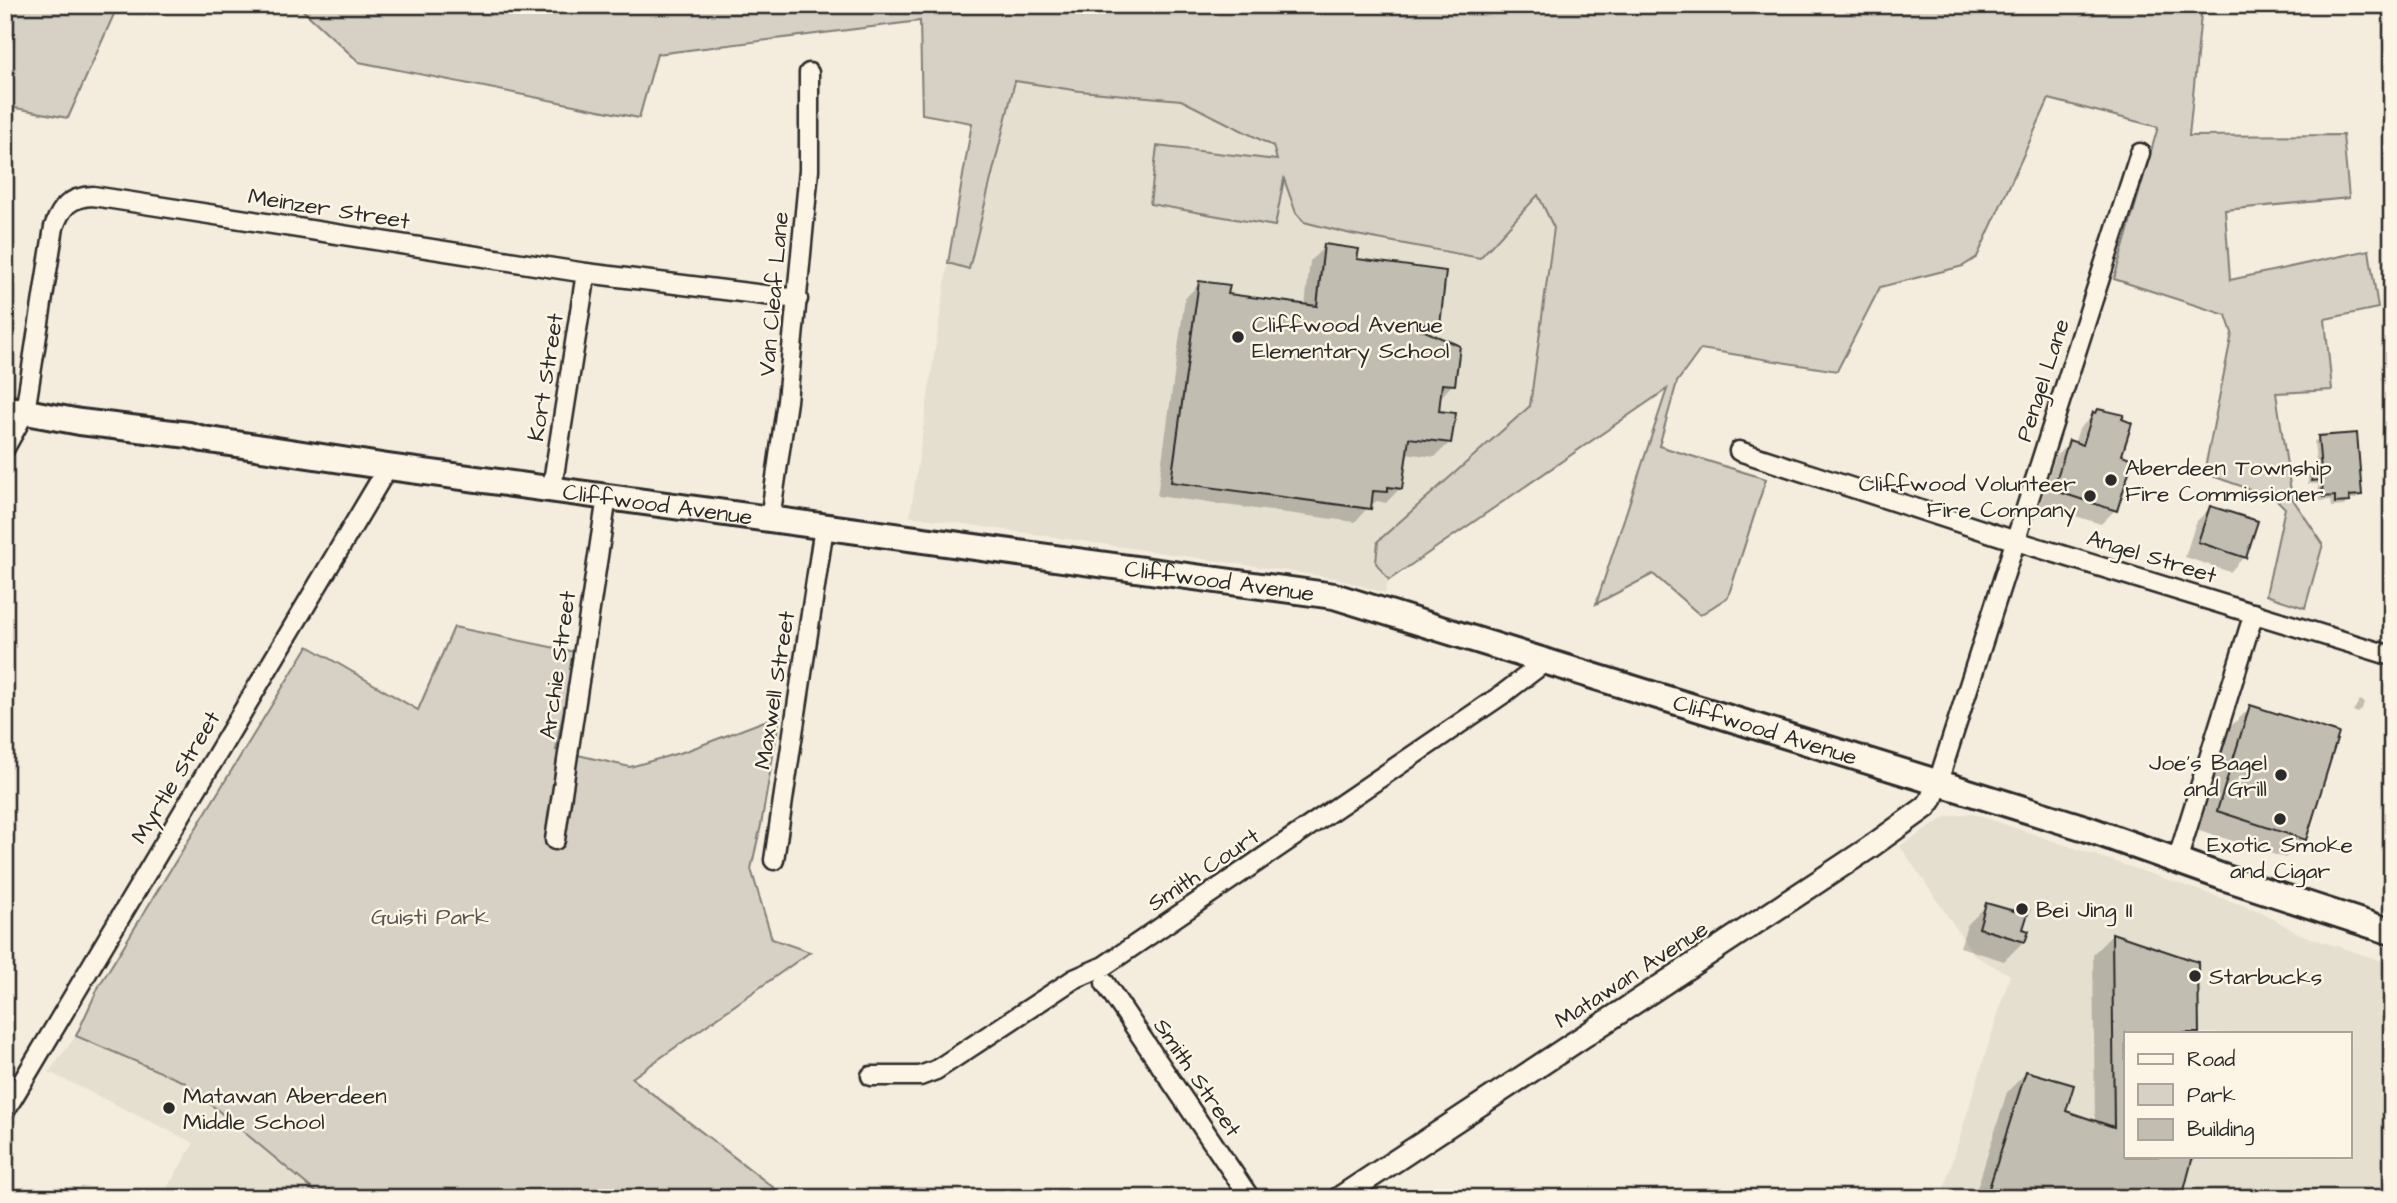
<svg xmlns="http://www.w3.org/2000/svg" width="2397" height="1203" viewBox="0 0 2397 1203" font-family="'Architects Daughter',sans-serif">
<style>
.built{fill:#e5dfd0;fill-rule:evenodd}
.green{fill:#d6d1c4;stroke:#807e78;stroke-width:2}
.shadow{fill:#0003}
.building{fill:#c2bdb1;stroke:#2b2b2b;stroke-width:2}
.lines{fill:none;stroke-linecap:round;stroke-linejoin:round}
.minor-casing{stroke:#2b2b2b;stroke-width:23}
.tertiary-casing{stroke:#2b2b2b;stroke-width:26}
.secondary-casing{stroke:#2b2b2b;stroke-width:30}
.minor{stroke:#fcf5e5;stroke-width:18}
.tertiary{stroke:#fcf5e5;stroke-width:21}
.secondary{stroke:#fcf5e5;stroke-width:24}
.poi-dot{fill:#2b2b2b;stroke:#fcf5e5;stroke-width:2.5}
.labels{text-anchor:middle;stroke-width:5;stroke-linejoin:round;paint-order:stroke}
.street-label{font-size:23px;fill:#2b2b2b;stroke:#fcf5e5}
.poi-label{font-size:23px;fill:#2b2b2b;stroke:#fcf5e5;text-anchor:start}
.park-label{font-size:23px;fill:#565451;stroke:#fcf5e5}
</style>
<rect width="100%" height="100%" fill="#f4edde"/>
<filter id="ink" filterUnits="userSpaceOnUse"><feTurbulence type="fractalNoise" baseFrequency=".0143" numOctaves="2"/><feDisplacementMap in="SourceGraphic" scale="14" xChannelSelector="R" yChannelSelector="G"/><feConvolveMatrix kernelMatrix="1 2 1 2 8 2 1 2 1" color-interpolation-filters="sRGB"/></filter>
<g filter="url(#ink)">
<g class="built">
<path d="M1015,81l65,10 101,9 92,46 23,67 8,9 20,4 214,-31 16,33 -24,178 -152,135 -2,22 13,17 -4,13 -50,-15 -425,-62 38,-253 21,5z"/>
<path d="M1971,813l289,98 39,23 93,30v234h-451l69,-223 -35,-19 -75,-110 46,-29zM2126,1033h224v123h-224z"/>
<path d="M76,1036l108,46 139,116h-162l33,-55 -145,-71z"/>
</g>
<g class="green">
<path d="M7,5h111l-50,113 -63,-12v-88z"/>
<path d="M297,5h1905l-13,131 154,-1 6,63 -124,12 5,70 139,-30 9,58 -53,11 7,71 -56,3 16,105 31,46 -18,64 -39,-13 19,-87 -10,-10 -71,-25 28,-140 -6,-18 -112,-36 44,-152 -109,-28 -72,158 -14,9 -83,21 -43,84 -136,-22 -24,33 -18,64 107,33 -38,118 -28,18 -47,-41 -57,30 71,-215 -278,191 -13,-17 2,-22 152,-135 24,-178 -16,-33 -58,63 -129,-24 -47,-12 -8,-9 -12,-34 -9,47 -125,-22 7,-58 120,14 -4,-14 -92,-46 -101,-9 -65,-10 -46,188 -21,-6 24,-140 -50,-9 -2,-93 -263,33 -18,64 -280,-56z"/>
<path d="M454,627l121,25 -19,98 74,17 56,-16 94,-36 -19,110 -10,44 21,70 38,13 -178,126 155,120h-464l-139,-116 -108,-46 23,-50 209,-340 110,64z"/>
</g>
<g class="shadow">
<path d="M1325,246l30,15 83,64 -9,10 24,49 -14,15 -2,13 13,30 -15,15 -30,-4 -5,35 -14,15 -9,-2 -8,5 -14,16 -198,-26 28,-198 15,-15 26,13 79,10 5,-45z"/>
<path d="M2094,414l25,42 -4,54 -14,14 -61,-19 15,-48 15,-15 4,2 5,-15z"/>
<path d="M2319,438l42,56 -5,5h-8l-4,7 -12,1 -1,-7 -11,1 -2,-17h-10v-8l4,-4 5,-1 -3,-29z"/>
<path d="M2210,508l34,49 -14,15 -45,-15 11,-35z"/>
<path d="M2360,700l4,2 -2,7 -4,4 -5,-2z"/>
<path d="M2251,707l54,132 -20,19 -86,-28 32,-104z"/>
<path d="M1987,905l24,8 5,-5 8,33 -20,20 -44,-14 7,-22z"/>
<path d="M2112,935l85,28v70h-71v123h72l-9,9 -10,33h-205l33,-106 19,-19 38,40 31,10 -2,-169z"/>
</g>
<g class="building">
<path d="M1324,244l35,5 -2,10 89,12 -6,55 -17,-2 -1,6 38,16 -5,39 -13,-1 -3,27 17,2 -5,30 -42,-5 -7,51 -14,-2v5l-15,-1 -2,18 -200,-27 28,-201 31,4 -2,9 89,12z"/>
<path d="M2098,409l26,6 -2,4 10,4 -10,32 11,4 -16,52 -64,-21 16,-50 14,5 10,-33 3,1z"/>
<path d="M2357,433l5,62 -13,1 1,6 -15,1v-7l-12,1 -1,-17 -10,1 -1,-11 10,-1 -3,-33z"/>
<path d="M2210,506l48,15 -12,37 -48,-16z"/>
<path d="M2250,705l89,28 -33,107 -89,-29z"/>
<path d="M1986,903l28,8 2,-5 13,4 -6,19 6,2 -4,11 -46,-14z"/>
<path d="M2112,933l86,29 1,71h-73v123h67l-11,42h-196l40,-127 48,14 -8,26 48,16z"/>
</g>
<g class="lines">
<defs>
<g id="minor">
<path d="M5,448l20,-36 29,-185c7,-20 16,-30 39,-31l493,77 212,26"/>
<path d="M1739,451l277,90 376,115"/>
<path d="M552,488l34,-215"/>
<path d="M770,519l17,-118 22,-231v-97"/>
<path d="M1938,782l202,-629"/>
<path d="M555,840l52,-343"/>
<path d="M774,860l50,-333"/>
<path d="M2177,861l77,-248"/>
<path d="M1105,983l145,215"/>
<path d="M871,1076h49l16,-6 138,-91 30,-13 399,-272 42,-32"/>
<path d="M5,1111l383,-644"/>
</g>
<path id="tertiary" d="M1339,1198l530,-350 57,-41 5,-7 7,-18"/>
<g id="secondary">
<path id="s1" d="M5,408l75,14 109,13 14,4 185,28 946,129 751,232 138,49 169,55"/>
</g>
</defs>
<use href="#minor" class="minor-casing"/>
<use href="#tertiary" class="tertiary-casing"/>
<use href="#secondary" class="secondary-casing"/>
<use href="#minor" class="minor"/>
<use href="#tertiary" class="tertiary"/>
<use href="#secondary" class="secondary"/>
</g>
</g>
<g class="poi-dot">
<circle cx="1238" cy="337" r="7"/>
<circle cx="2111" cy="480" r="7"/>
<circle cx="2090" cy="496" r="7"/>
<circle cx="2281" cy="775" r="7"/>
<circle cx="2280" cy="819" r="7"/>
<circle cx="2022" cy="909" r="7"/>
<circle cx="2195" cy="976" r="7"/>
<circle cx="169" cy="1108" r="7"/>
</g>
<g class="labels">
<g class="street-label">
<text transform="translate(329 208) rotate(9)" y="8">Meinzer Street</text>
<text transform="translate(773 294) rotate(-85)" y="8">Van Cleaf Lane</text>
<text transform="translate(545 377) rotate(-81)" y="8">Kort Street</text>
<text transform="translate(2042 380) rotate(-72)" y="8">Pengel Lane</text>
<text dy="8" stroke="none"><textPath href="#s1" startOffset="660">Cliffwood Avenue</textPath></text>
<text transform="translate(2152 556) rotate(17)" y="8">Angel Street</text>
<text dy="8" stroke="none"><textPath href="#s1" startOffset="1227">Cliffwood Avenue</textPath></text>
<text transform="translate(557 665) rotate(-82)" y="8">Archie Street</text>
<text transform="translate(774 690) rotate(-81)" y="8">Maxwell Street</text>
<text dy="8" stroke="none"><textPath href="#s1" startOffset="1794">Cliffwood Avenue</textPath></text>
<text transform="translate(175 777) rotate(-59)" y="8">Myrtle Street</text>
<text transform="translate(1203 869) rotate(-34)" y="8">Smith Court</text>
<text transform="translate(1631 974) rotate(-33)" y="8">Matawan Avenue</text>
<text transform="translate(1198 1077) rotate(56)" y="8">Smith Street</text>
</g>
<g class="poi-label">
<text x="1252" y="332">Cliffwood Avenue<tspan x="1252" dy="26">Elementary School</tspan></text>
<text x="2125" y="475">Aberdeen Township<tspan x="2125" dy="26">Fire Commissioner</tspan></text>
<text x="2076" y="491" text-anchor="end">Cliffwood Volunteer<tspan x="2076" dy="26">Fire Company</tspan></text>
<text x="2267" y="770" text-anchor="end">Joe's Bagel<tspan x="2267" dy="26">and Grill</tspan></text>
<text x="2280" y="852" text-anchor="middle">Exotic Smoke<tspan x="2280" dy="26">and Cigar</tspan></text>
<text x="2036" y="917">Bei Jing II</text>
<text x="2209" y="984">Starbucks</text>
<text x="183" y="1103">Matawan Aberdeen<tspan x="183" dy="26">Middle School</tspan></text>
</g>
<g class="park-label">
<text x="430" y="924">Guisti Park</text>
</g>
</g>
<rect width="2397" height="1203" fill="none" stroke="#fcf5e5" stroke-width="28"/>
<rect x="14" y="14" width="2369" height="1175" fill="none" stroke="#2b2b2b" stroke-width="2.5" filter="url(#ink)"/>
<rect x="2124" y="1032" width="228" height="126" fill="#fcf5e5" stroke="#a8a49b" stroke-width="2"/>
<rect x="2138" y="1054" width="35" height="10" fill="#fcf5e5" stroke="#a8a49b" stroke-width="2"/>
<text x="2187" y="1066" font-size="21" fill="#2b2b2b">Road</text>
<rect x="2138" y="1084" width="35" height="21" fill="#d6d1c4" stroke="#a8a49b" stroke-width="2"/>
<text x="2187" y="1102" font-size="21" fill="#2b2b2b">Park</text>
<rect x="2138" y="1119" width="35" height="21" fill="#c2bdb1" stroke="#a8a49b" stroke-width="2"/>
<text x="2187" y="1136" font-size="21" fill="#2b2b2b">Building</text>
</svg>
